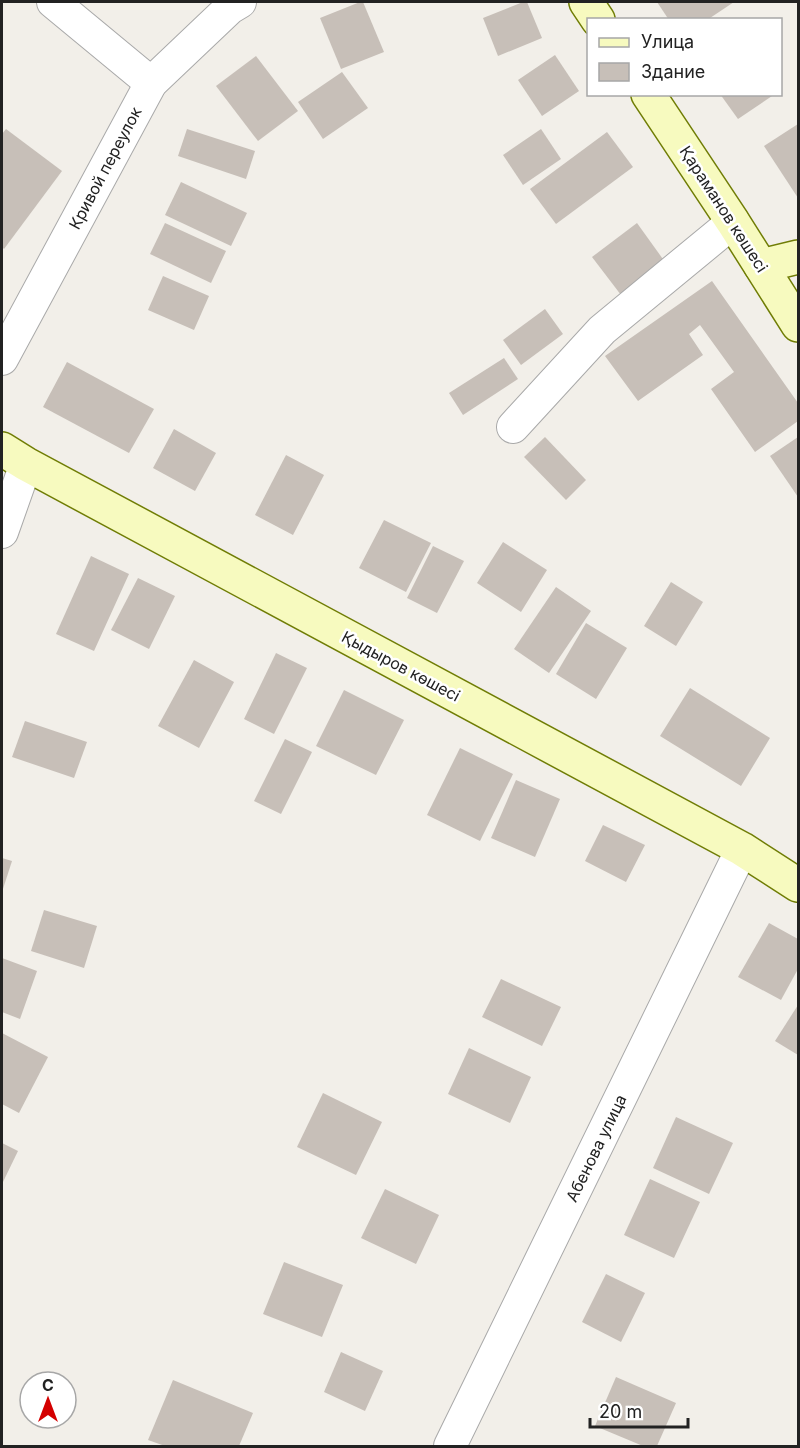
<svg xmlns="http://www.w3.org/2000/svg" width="800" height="1448" viewBox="0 0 800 1448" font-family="Inter,sans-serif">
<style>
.building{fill:#c7bfb8}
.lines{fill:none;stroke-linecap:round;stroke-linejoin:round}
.street-casing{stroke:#a9a9a9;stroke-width:34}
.secondary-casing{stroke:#707d05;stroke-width:36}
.street{stroke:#fff;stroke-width:32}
.secondary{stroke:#f7fabf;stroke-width:33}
.labels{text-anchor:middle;stroke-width:5;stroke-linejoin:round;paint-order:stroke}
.street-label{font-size:16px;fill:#222;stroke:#fff}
</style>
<rect width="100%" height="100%" fill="#f2efe9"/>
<g class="building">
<path d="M360,2h3l21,50 -43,17 -21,-51z"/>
<path d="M523,2h4l15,36 -44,18 -15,-38z"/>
<path d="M657,2h77l-27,18h-38z"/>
<path d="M555,55l24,36 -37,25 -24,-36z"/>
<path d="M256,56l42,55 -40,30 -42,-55z"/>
<path d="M342,72l26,36 -45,31 -25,-37z"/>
<path d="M720,94h55l-37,25z"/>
<path d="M798,124v74l-34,-52z"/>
<path d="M6,129l56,42 -58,78 -2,-2v-113z"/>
<path d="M187,129l68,22 -9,28 -68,-23z"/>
<path d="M541,129l20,30 -38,26 -20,-30z"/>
<path d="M607,132l26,35 -77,57 -26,-35z"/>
<path d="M181,182l66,31 -16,33 -66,-31z"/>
<path d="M165,223l61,28 -15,32 -61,-29z"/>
<path d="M637,223l28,39 -44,33 -29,-38z"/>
<path d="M163,276l46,20 -15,34 -46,-20z"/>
<path d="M712,281l86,122v18l-43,31 -44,-63 23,-17 -34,-47 -11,9 14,21 -65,46 -33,-45z"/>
<path d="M545,309l18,25 -42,31 -18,-25z"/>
<path d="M504,358l14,21 -55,36 -14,-22z"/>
<path d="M67,362l87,47 -25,44 -86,-46z"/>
<path d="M174,429l42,24 -21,38 -42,-23z"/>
<path d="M545,437l41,43 -20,20 -42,-43z"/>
<path d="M798,437v60l-28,-41z"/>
<path d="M286,455l38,20 -31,60 -38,-20z"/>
<path d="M384,520l47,23 -25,49 -47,-24z"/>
<path d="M503,542l44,28 -26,42 -44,-29z"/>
<path d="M433,546l31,15 -27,52 -30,-15z"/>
<path d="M91,556l38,18 -35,77 -38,-17z"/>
<path d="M138,578l37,18 -26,53 -38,-19z"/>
<path d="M671,582l32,20 -27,44 -32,-20z"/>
<path d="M556,587l35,24 -42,62 -35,-24z"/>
<path d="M586,623l41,25 -31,51 -40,-25z"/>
<path d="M276,653l31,15 -33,66 -30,-15z"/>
<path d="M194,660l40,22 -35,66 -41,-22z"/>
<path d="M690,688l80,50 -29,48 -81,-50z"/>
<path d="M344,690l60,30 -28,55 -60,-29z"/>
<path d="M25,721l62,21 -13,36 -62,-21z"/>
<path d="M285,739l27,13 -31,62 -27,-13z"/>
<path d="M460,748l53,26 -33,67 -53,-26z"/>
<path d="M516,780l44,19 -25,58 -44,-19z"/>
<path d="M603,825l42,20 -19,37 -41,-21z"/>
<path d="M2,858l10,3 -10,31z"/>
<path d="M44,910l53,16 -13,42 -53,-17z"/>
<path d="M769,923l29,16v30l-17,31 -43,-23z"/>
<path d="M2,958l35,13 -17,48 -18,-7z"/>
<path d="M501,979l60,28 -19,39 -60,-29z"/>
<path d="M798,1005v50l-23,-14z"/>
<path d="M2,1033l46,24 -29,56 -17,-9z"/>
<path d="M469,1048l62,29 -21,46 -62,-29z"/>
<path d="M323,1093l59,29 -26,53 -59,-28z"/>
<path d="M676,1117l57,26 -24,51 -56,-26z"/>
<path d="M2,1143l16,8 -16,33z"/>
<path d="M650,1179l50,23 -26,56 -50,-23z"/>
<path d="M385,1189l54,26 -23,49 -55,-26z"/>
<path d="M284,1262l59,23 -21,52 -59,-23z"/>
<path d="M606,1274l39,19 -24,49 -39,-20z"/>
<path d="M341,1352l42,19 -18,40 -41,-19z"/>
<path d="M616,1377l60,26 -19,43h-14l-48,-20z"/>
<path d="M173,1380l80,33 -14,33h-74l-17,-6z"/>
</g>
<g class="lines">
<defs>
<g id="street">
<path d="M53,2l98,81"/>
<path d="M2,359l149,-276 79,-75 10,-6"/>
<path d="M513,427l89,-97 131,-108"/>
<path d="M2,532l24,-68"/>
<path d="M450,1446l292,-597"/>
</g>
<g id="secondary">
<path d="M586,2l12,18"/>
<path d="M648,94l85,128 65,103"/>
<path d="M761,266l37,-9"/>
<path d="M2,449l24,15 716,385 56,36"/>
</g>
</defs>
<use href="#street" class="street-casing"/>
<use href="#secondary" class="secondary-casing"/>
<use href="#street" class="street"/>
<use href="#secondary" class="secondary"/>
</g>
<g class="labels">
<g class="street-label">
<text transform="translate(105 168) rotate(-62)" y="6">Кривой переулок</text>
<text transform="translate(724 209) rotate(57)" y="6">Қараманов көшесі</text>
<text transform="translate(401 666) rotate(28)" y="6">Қыдыров көшесі</text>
<text transform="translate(596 1148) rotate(-64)" y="6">Абенова улица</text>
</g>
</g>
<rect width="800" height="1448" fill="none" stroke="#222222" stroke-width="6"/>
<rect x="587" y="18" width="195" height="78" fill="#ffffff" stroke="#a7a7a7" stroke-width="1.5"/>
<rect x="599" y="38" width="30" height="9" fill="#f7fabf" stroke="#a7a7a7" stroke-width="1.5"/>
<text x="641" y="48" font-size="18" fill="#222222">Улица</text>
<rect x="599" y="63" width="30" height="18" fill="#c7bfb8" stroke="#a7a7a7" stroke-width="1.5"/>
<text x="641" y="78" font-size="18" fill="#222222">Здание</text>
<g transform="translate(48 1400)"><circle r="28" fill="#ffffff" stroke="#a7a7a7" stroke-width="1.5"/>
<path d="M0-4.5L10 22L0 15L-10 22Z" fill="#d40000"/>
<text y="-9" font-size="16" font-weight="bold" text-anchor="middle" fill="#222222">С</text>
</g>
<path d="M590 1418v9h98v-9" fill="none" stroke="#222222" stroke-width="3"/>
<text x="599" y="1418" font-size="18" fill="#222222" stroke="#ffffff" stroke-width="4.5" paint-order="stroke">20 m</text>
</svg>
